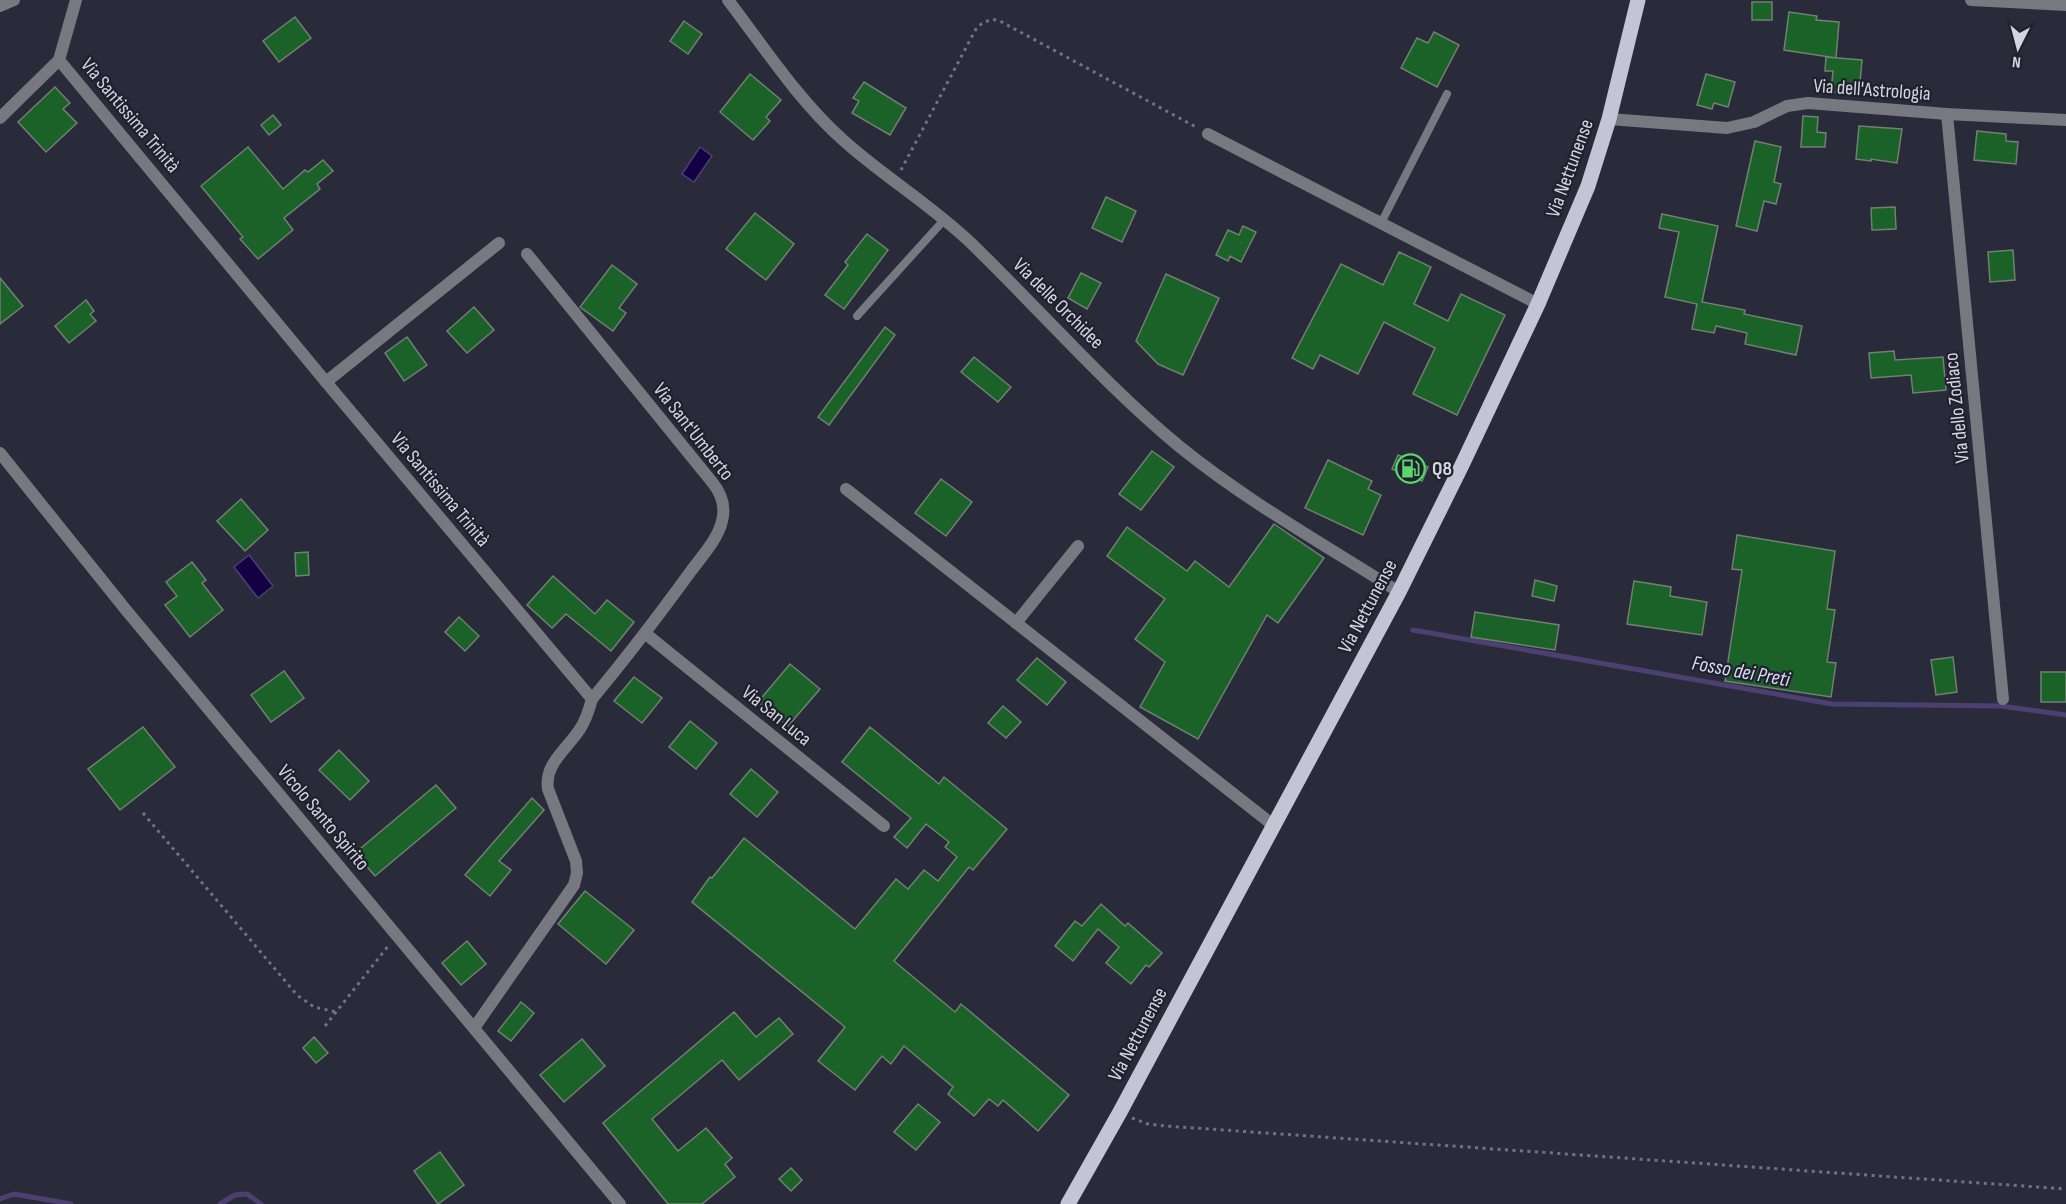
<svg xmlns="http://www.w3.org/2000/svg" width="2066" height="1204" viewBox="0 0 2066 1204" font-family="'Sofia Sans Condensed',sans-serif">
<style>
.water{fill:#120043;stroke:#4c4072;stroke-width:1.5}
.lines{fill:none;stroke-linecap:round;stroke-linejoin:round}
.stream{stroke:#4c4072;stroke-width:5}
.building{fill:#1a6227;stroke:#718072;stroke-width:1.5}
.path{stroke:#727380;stroke-width:3;stroke-dasharray:3 4.5;stroke-linecap:butt}
.service{stroke:#787880;stroke-width:8}
.minor{stroke:#787880;stroke-width:12}
.tertiary{stroke:#787880;stroke-width:12}
.primary{stroke:#c3c5d5;stroke-width:15}
.labels{text-anchor:middle;stroke-width:4.5;stroke-linejoin:round;paint-order:stroke}
.street-label{font-size:20px;fill:#d4d5df;stroke:#20212f}
.poi-label{font-size:20px;font-weight:bold;fill:#d4d5df;stroke:#20212f;text-anchor:start}
.water-label{font-size:21px;font-style:italic;fill:#dadbf1;stroke:#20212f}
</style>
<rect width="100%" height="100%" fill="#2a2b3a"/>
<g class="water">
<path d="M700,147l12,9 -18,26 -12,-8z"/>
<path d="M249,555l24,31 -15,12 -24,-31z"/>
</g>
<g class="lines">
<g class="stream">
<path d="M1413,630l419,74 169,2 65,9"/>
<path d="M0,1199l14,-5 57,10"/>
<path d="M220,1204l15,-9 12,-1 14,10"/>
</g>
</g>
<g class="building">
<rect x="1752" y="2" width="20" height="18"/>
<path d="M1789,12l28,4 -1,4 23,2 -3,36 -52,-8z"/>
<path d="M295,17l16,21 -32,24 -16,-21z"/>
<path d="M684,21l18,13 -14,20 -18,-13z"/>
<path d="M1434,32l25,13 -22,42 -36,-19 16,-30 11,5z"/>
<path d="M1826,57l36,3 -3,34 -28,-2 2,-21h-8z"/>
<path d="M750,74l31,26 -15,17 4,4 -17,19 -33,-28z"/>
<path d="M1706,74l29,8 -7,25 -14,-4 -2,6 -15,-4z"/>
<path d="M864,82l42,26 -16,27 -38,-22 7,-12 -6,-3z"/>
<path d="M55,87l15,16 -7,6 14,14 -31,29 -28,-30z"/>
<path d="M273,115l8,10 -12,10 -8,-10z"/>
<path d="M1803,116l15,1 -1,15 9,1 -1,14h-24z"/>
<path d="M1859,126l43,3 -5,34 -26,-4v2l-15,-2z"/>
<path d="M1977,131l29,3v7l12,1 -2,22 -42,-4z"/>
<path d="M1755,141l26,6 -7,35 7,2 -5,20 -12,-3 -7,30 -21,-5z"/>
<path d="M248,147l35,42 22,-19 3,2 15,-12 10,11 -16,13 3,5 -36,29 9,12 -35,29 -18,-20 3,-2 -42,-51z"/>
<path d="M1106,197l30,14 -14,31 -30,-14z"/>
<path d="M1895,207l1,22 -24,1 -1,-22z"/>
<path d="M755,213l39,31 -28,36 -40,-31z"/>
<path d="M1662,214l56,12 -16,76 43,8 -1,4 58,12 -6,29 -51,-11 2,-11 -31,-7 -2,7 -22,-4 5,-25 -32,-7 14,-65 -20,-4z"/>
<path d="M1243,226l13,6 -15,30 -11,-6 -2,5 -12,-6 12,-25 11,5z"/>
<path d="M867,234l21,16 -44,59 -19,-14 23,-30 -3,-3z"/>
<path d="M2013,250l2,30 -25,2 -2,-30z"/>
<path d="M1399,252l32,15 -17,37 34,17 13,-27 44,21 -48,100 -44,-21 22,-46 -51,-26 -26,52 -38,-19 -7,14 -21,-11 49,-94 42,21z"/>
<path d="M612,265l25,19 -18,24 7,5 -13,18 -33,-24z"/>
<path d="M1081,273l20,10 -14,26 -19,-11z"/>
<path d="M1166,274l53,24 -36,77 -25,-11 -22,-23z"/>
<path d="M0,278l23,28 -23,18z"/>
<path d="M86,300l8,11 -4,3 6,7 -27,22 -14,-17z"/>
<path d="M474,307l20,23 -27,23 -20,-22z"/>
<path d="M885,327l10,8 -66,90 -11,-8z"/>
<path d="M407,337l20,28 -23,16 -19,-28z"/>
<path d="M1894,351l1,9 48,-3 3,33 -33,3 -2,-18 -40,3 -2,-25z"/>
<path d="M974,357l37,30 -13,15 -37,-30z"/>
<path d="M1152,451l22,16 -33,43 -22,-16z"/>
<path d="M1398,455l30,12 -6,14 -30,-12z"/>
<path d="M1328,460l44,21 -4,8 13,6 -18,40 -58,-27z"/>
<path d="M941,479l31,23 -26,34 -31,-23z"/>
<path d="M241,499l27,31 -23,21 -28,-30z"/>
<path d="M1274,524l50,34 -46,65 -11,-8 -69,124 -58,-32 25,-45 -30,-23 30,-40 -58,-43 20,-29 60,44 8,-10 34,26z"/>
<path d="M1737,535l98,16 -8,58 8,1 -8,52 9,1 -5,34 -106,-16 17,-111 -10,-1z"/>
<path d="M308,552l1,23 -13,1 -1,-23z"/>
<path d="M192,562l14,18 -4,3 21,27 -33,27 -25,-32 12,-9 -11,-14z"/>
<path d="M553,576l42,38 12,-14 27,22 -23,29 -45,-37 -14,14 -25,-23z"/>
<path d="M1535,580l22,6 -3,15 -22,-5z"/>
<path d="M1634,581l37,6 -1,9 37,6 -5,33 -75,-11z"/>
<path d="M1475,612l84,13 -4,25 -84,-13z"/>
<path d="M459,617l20,19 -14,15 -20,-19z"/>
<path d="M1953,657l4,35 -21,3 -5,-35z"/>
<path d="M1037,658l29,24 -19,23 -30,-25z"/>
<path d="M790,664l30,25 -32,37 -30,-24z"/>
<path d="M284,671l20,27 -33,24 -20,-27z"/>
<rect x="2041" y="672" width="25" height="30"/>
<path d="M634,677l28,21 -20,25 -28,-22z"/>
<path d="M1003,706l18,16 -15,16 -18,-15z"/>
<path d="M690,721l27,22 -21,26 -27,-22z"/>
<path d="M143,727l32,40 -55,43 -32,-41z"/>
<path d="M870,727l69,57 5,-7 63,52 -34,41 -4,-3 -75,94 61,51 6,-8 108,91 -31,36 -35,-31 -5,6 -9,-7 -15,17 -26,-22 5,-7 -49,-41 -13,18 -9,-8 -27,34 -37,-29 27,-34 -153,-125 18,-25 2,1 32,-40 111,91 41,-50 12,10 16,-19 14,11 19,-24 -12,-10 4,-5 -23,-18 -19,24 -13,-11 17,-19 -69,-56z"/>
<path d="M339,750l30,31 -19,19 -31,-30z"/>
<path d="M751,769l27,23 -21,25 -27,-23z"/>
<path d="M436,785l20,23 -81,68 -20,-23z"/>
<path d="M532,798l12,12 -45,51 12,9 -21,26 -25,-21z"/>
<path d="M585,891l49,39 -28,34 -48,-40z"/>
<path d="M1101,904l24,22 3,-3 34,30 -13,14 -3,-2 -15,19 -25,-21 13,-16 -21,-18 -25,32 -18,-15 20,-25 7,5z"/>
<path d="M467,941l19,23 -25,21 -19,-22z"/>
<path d="M521,1002l13,11 -23,28 -13,-10z"/>
<path d="M734,1012l22,25 23,-19 14,16 -54,46 -17,-20 -70,59 26,32 28,-23 26,30 -7,6 10,13 -33,27h-34l-65,-81z"/>
<path d="M314,1037l14,16 -12,10 -13,-15z"/>
<path d="M582,1039l23,27 -41,36 -24,-27z"/>
<path d="M918,1104l22,18 -24,28 -22,-18z"/>
<path d="M440,1152l24,33 -26,19 -24,-33z"/>
<path d="M791,1168l11,12 -11,11 -12,-12z"/>
</g>
<g class="lines">
<g class="path">
<path d="M901,170l76,-143c7,-5 12,-8 21,-7l198,107"/>
<path d="M143,813l154,182 17,12 22,5"/>
<path d="M325,1026l64,-81"/>
<path d="M1132,1118l16,6 18,2 900,63"/>
</g>
<g class="service">
<path d="M1381,223l66,-129"/>
<path d="M857,316l87,-96"/>
</g>
<g class="minor">
<path d="M76,0l-17,60 267,322 266,317c-3,11 -6,21 -12,30 -13,20 -36,35 -32,60l28,72 1,12 -3,12 -100,143"/>
<path d="M728,0c36,47 70,100 115,140 41,37 90,66 130,105 69,67 133,141 207,202 68,55 145,98 219,145"/>
<path d="M0,6l14,-6"/>
<path d="M1947,114l56,585"/>
<path d="M0,118l59,-58"/>
<path d="M1609,119l118,9 27,-6 33,-16 21,-3 139,11 119,6"/>
<path d="M1208,134l330,170"/>
<path d="M527,254l185,228c9,11 14,24 10,39 -4,18 -20,35 -31,50 -32,44 -64,86 -99,128"/>
<path d="M326,382l173,-139"/>
<path d="M0,453l126,157 494,594"/>
<path d="M846,489l427,336"/>
<path d="M1016,623l62,-77"/>
<path d="M646,634l238,192"/>
</g>
<path class="tertiary" d="M1971,0l95,5"/>
<path class="primary" d="M1068,1204l52,-92 279,-520 63,-127 76,-161 50,-118 21,-67 29,-119"/>
</g>
<defs>
<symbol id="fuel-ring" viewBox="-11 -11 22 22"><circle r="9.5" fill="#20212f" stroke="#5cd56d" stroke-width="1.5"/><path d="M-5.5-6h7V0h2V4h1.3V-2.5L3-4.5l.8-.8L6-3V5H2.5V1h-1V6h-7ZM-4.2-4.7v3.2H.2V-4.7Z" fill="#5cd56d"/></symbol>
</defs>
<g fill-rule="evenodd">
<use href="#fuel-ring" x="1394" y="452" width="33" height="33"/>
</g>
<g class="labels">
<g class="street-label">
<text transform="translate(1872 89) rotate(4)" y="7">Via dell'Astrologia</text>
<text transform="translate(131 115) rotate(50)" y="7">Via Santissima Trinità</text>
<text transform="translate(1569 168) rotate(-70)" y="7">Via Nettunense</text>
<text transform="translate(1059 303) rotate(45)" y="7">Via delle Orchidee</text>
<text transform="translate(1956 408) rotate(-96)" y="7">Via dello Zodiaco</text>
<text transform="translate(694 431) rotate(52)" y="7">Via Sant'Umberto</text>
<text transform="translate(441 489) rotate(50)" y="7">Via Santissima Trinità</text>
<text transform="translate(1367 606) rotate(-62)" y="7">Via Nettunense</text>
<text transform="translate(777 715) rotate(39)" y="7">Via San Luca</text>
<text transform="translate(324 817) rotate(50)" y="7">Vicolo Santo Spirito</text>
<text transform="translate(1137 1034) rotate(-62)" y="7">Via Nettunense</text>
</g>
<g class="poi-label">
<text x="1432" y="475">Q8</text>
</g>
<g class="water-label">
<text transform="translate(1741 671) rotate(10)" y="7">Fosso dei Preti</text>
</g>
</g>
<g transform="translate(2018 48) rotate(186)" stroke="#20212f" stroke-width="4.5" paint-order="stroke">
<path d="M0-4.5L10 22L0 15L-10 22Z" fill="#d4d5df"/>
<text y="-9" font-size="16" font-weight="bold" text-anchor="middle" fill="#d4d5df">N</text>
</g>
</svg>
